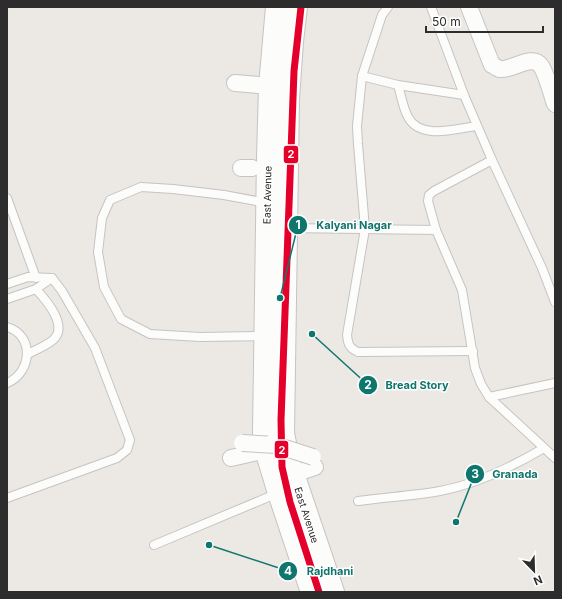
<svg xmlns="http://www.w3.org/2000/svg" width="562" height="599" viewBox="0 0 562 599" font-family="Inter,sans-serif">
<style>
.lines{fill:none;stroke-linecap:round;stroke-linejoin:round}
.lane-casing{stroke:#c5c4c4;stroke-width:10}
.street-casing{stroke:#c5c4c4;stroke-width:18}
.secondary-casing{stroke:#c5c4c4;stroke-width:24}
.lane{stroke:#fcfcfb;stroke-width:8}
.street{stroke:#fcfcfb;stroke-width:16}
.secondary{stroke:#fcfcfb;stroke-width:22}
.street-bridge-casing{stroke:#c5c4c4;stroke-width:18;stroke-linecap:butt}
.street-bridge{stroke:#fcfcfb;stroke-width:16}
.metro-1-casing{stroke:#fff;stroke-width:10}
.metro-1{stroke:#e4002b;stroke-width:7}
.labels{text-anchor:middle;stroke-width:3;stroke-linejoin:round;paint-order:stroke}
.street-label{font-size:10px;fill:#2d2d2d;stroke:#fff}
.leader{fill:none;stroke:#0f766e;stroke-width:1.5}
.callout-dot{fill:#0f766e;stroke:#fff;stroke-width:1.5}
.mark-label{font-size:12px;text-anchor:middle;font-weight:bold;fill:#fff}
.callout-label{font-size:11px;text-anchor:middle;font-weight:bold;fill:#0f766e;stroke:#fff;stroke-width:3;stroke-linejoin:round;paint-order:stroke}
.line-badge{stroke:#fff;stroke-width:1.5}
.badge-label{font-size:11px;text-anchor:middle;font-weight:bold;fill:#fff}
</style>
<rect width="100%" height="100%" fill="#ece8e3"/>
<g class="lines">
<defs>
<g id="lane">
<path d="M388,7l-6,8 -20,61 -5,50 1,18 7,85 -18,106c1,9 2,13 11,17l115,-1"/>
<path d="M431,7l33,88 28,65 50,108 13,34"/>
<path d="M362,76l36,9 66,10"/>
<path d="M398,85c3,10 5,23 10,32 12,23 48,12 68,9"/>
<path d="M492,160l-58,31 -5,4 -1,6 8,29 26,60 13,78 6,16 8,13 66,61"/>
<path d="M7,198l29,80"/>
<path d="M286,228l150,2"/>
<path d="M7,284l21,-7 24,1 10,13 33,57 35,92 -3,10 -10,8 -110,40"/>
<path d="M7,299l29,-10 16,-11"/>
<path d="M7,327c28,8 25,46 0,56"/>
<path d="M264,336l-64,1 -50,-3 -29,-15 -17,-32 -6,-35 4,-34 8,-18 31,-13 32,2 51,6 43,8"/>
<path d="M28,354c7,-4 18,-8 25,-14 16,-14 -7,-40 -17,-51"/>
<path d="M489,397l66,-14"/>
<path d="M358,501c27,-4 55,-5 82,-10 37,-7 72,-24 104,-43"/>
<path d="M154,545l124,-52"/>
</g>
<g id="street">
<path d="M469,7l23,58c3,1 6,4 8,4 12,2 32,-16 41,-3 5,7 11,29 14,38"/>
<path d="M235,83l35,3"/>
<path d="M241,168h11"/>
<path d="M231,458l35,-8"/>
<path d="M294,474l21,-7"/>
</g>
<g id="secondary">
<path d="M277,7l-7,79 -2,71 -4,277 2,16 13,43 33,99"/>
<path d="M296,7l-4,35 -4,57 -5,334 5,26 45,133"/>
</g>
</defs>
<use href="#lane" class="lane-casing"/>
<use href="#street" class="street-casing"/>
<use href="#secondary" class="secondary-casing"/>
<use href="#lane" class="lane"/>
<use href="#street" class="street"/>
<use href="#secondary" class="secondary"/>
<defs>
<g id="street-bridge">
<path d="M276,436v9l37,12"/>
<path d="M242,443l34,2"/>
</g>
</defs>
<use href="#street-bridge" class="street-bridge-casing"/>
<use href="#street-bridge" class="street-bridge"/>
<defs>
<path id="metro-1" d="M301,7l-7,64 -13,349 1,47 8,35 29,90"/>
</defs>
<use href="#metro-1" class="metro-1-casing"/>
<use href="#metro-1" class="metro-1"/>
</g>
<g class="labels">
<g class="street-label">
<text transform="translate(267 195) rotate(-89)" y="4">East Avenue</text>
<text transform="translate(307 515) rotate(72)" y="4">East Avenue</text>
</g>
</g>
<path class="leader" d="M280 298L298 225M312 334L368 385M456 522L475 474M209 545L288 571"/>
<g class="callout-dot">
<circle cx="280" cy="298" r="4"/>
<circle cx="312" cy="334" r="4"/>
<circle cx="456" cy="522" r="4"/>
<circle cx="209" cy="545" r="4"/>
<circle cx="298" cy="225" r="10"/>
<circle cx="368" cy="385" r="10"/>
<circle cx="475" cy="474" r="10"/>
<circle cx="288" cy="571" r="10"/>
</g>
<g class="mark-label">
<text x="298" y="229">1</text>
<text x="368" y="389">2</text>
<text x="475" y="478">3</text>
<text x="288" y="575">4</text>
</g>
<g class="callout-label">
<text x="354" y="229">Kalyani Nagar</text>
<text x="417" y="389">Bread Story</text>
<text x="515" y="478">Granada</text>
<text x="330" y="575">Rajdhani</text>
</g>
<g class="line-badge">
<rect x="283" y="145" width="16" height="19" rx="4" fill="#e4002b"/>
<rect x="274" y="440" width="15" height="19" rx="4" fill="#e4002b"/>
</g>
<g class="badge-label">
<text x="291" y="158">2</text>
<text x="282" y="454">2</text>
</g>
<rect width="562" height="599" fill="none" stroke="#2d2d2d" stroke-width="16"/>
<g transform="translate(534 571) rotate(157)" stroke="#ffffff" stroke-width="3" paint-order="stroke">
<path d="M0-3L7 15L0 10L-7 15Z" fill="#2d2d2d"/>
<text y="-6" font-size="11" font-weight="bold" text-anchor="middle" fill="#2d2d2d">N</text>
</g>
<path d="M426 26v6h117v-6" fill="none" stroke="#2d2d2d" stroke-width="2"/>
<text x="432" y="26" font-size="12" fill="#2d2d2d" stroke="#ffffff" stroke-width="3" paint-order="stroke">50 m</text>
</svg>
